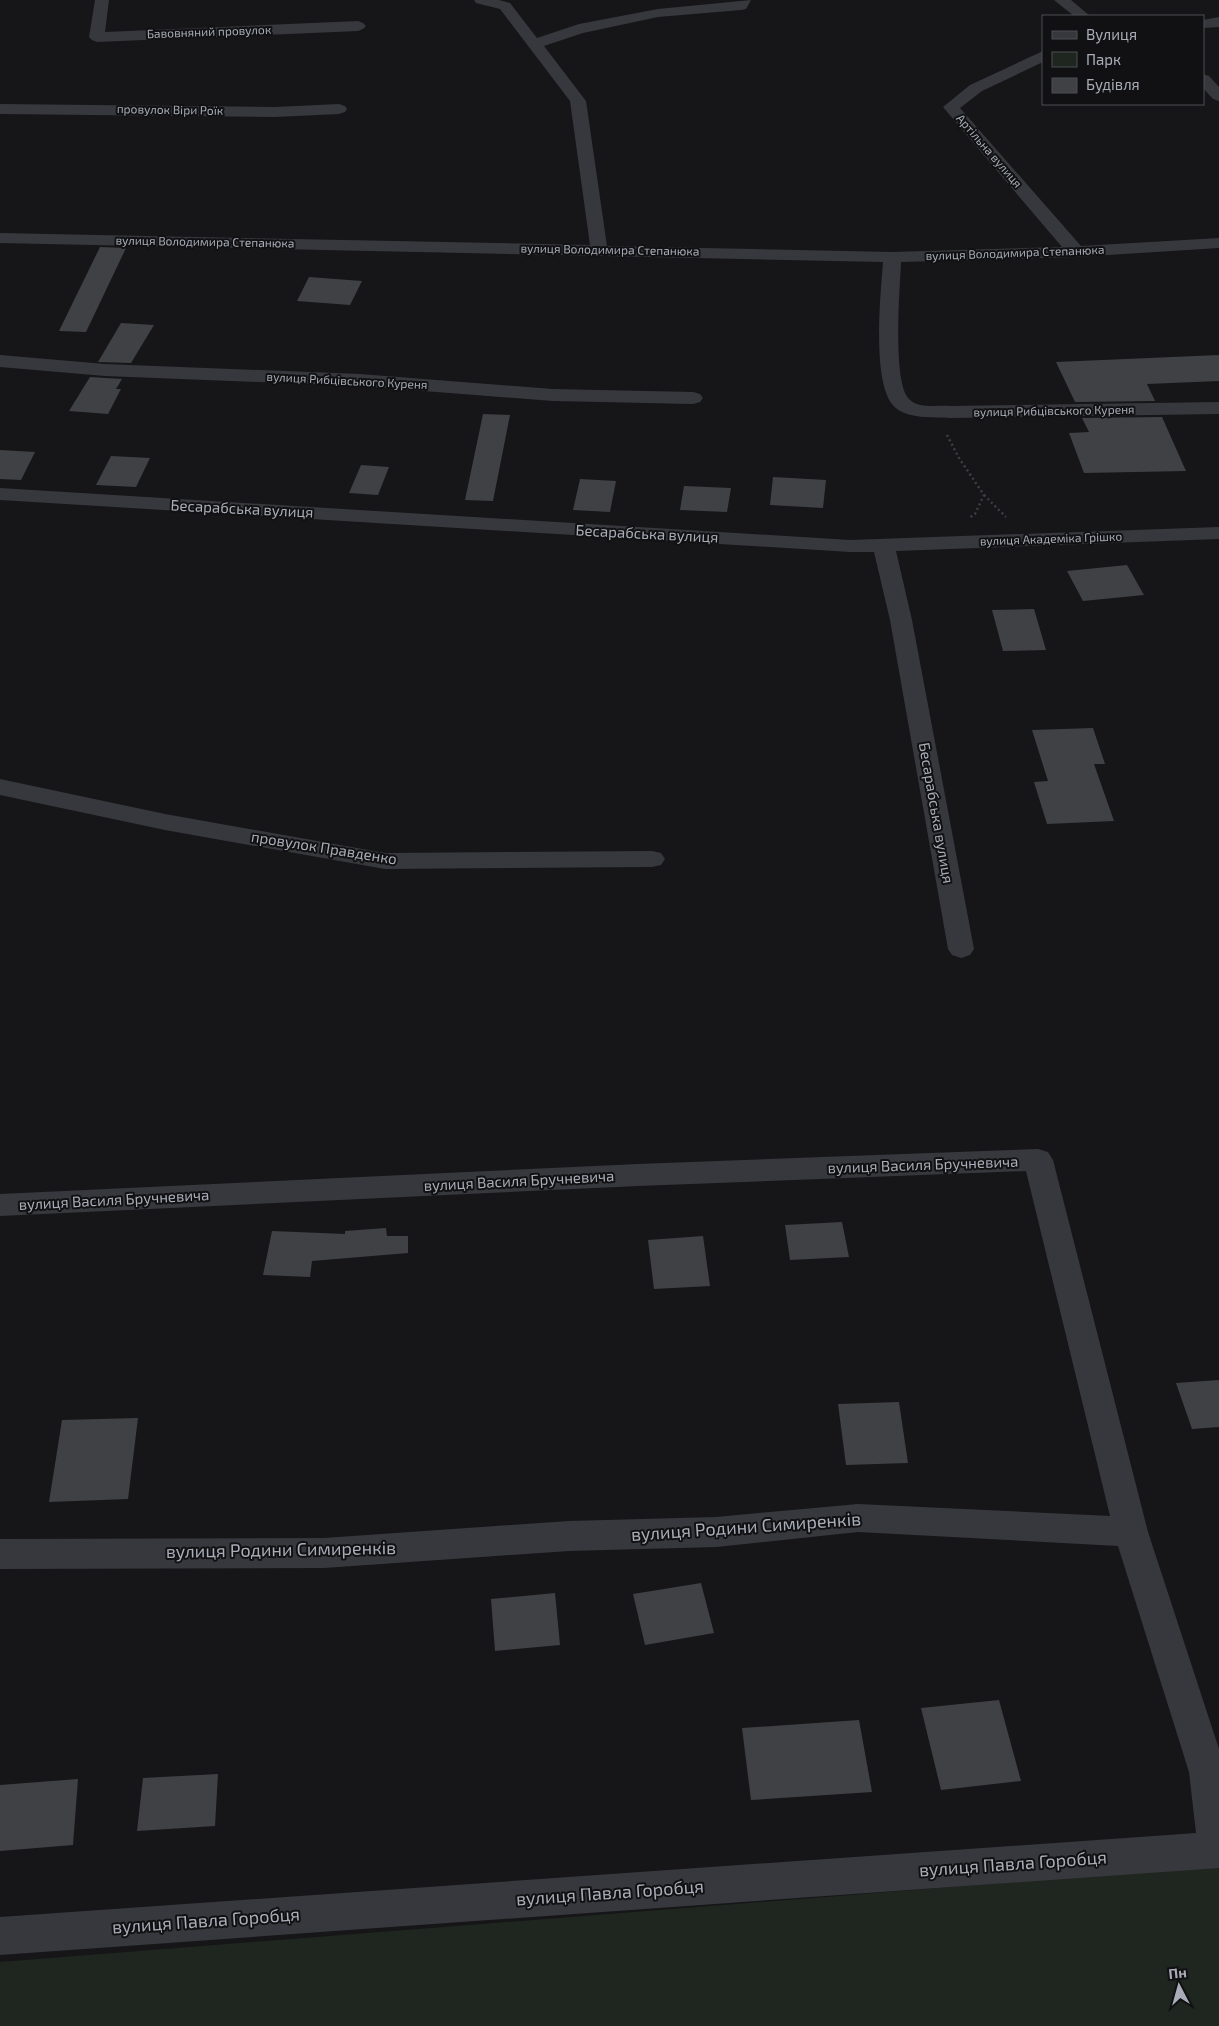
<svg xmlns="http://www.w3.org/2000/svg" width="1219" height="2026" viewBox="0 0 1219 2026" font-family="'Exo 2',sans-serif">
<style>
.green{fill:#1e261f}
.building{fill:#404145}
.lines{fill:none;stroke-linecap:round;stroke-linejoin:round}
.path{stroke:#3d3f44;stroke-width:2.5;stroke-dasharray:2 3;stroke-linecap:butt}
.minor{fill:#37383d;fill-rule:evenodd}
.labels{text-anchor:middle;stroke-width:4;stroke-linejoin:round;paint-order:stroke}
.far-street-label{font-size:12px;fill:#a8adb8;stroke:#111113}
.street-label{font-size:15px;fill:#a8adb8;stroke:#111113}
.near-street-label{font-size:18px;fill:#a8adb8;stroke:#111113}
</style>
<rect width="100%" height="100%" fill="#161618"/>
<path class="green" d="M1219,1866v160h-1219v-64z"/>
<g class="building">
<path d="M100,247l26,1 -40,84 -27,-1z"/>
<path d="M309,277l53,4 -12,24 -53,-4z"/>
<path d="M121,323l33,2 -23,38 -33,-1z"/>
<path d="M1219,355v26l-72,3 8,17 -80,1 -19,-40z"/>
<path d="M90,377l32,2 -6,10h5l-13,25 -39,-3z"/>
<path d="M483,414l27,1 -17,86 -28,-1z"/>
<path d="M1162,417l24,54 -102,2 -15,-40 20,-1 -7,-14z"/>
<path d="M0,450l35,2 -14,28 -21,-1z"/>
<path d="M111,456l39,2 -14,29 -40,-2z"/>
<path d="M361,465l28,2 -11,28 -29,-2z"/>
<path d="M773,477l53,3 -3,28 -53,-3z"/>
<path d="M580,479l36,2 -6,31 -37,-2z"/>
<path d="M684,486l47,2 -4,24 -47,-2z"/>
<path d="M1127,565l17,30 -61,6 -16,-30z"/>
<path d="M1034,609l12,41 -43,1 -11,-41z"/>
<path d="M1093,728l12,36h-11l20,57 -67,3 -13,-42 14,-1 -16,-51z"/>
<path d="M842,1222l7,35 -59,3 -5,-35z"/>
<path d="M386,1228l1,8h21v17l-96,8 -2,16 -47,-2 9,-44 73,3v-3z"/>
<path d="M703,1236l7,50 -56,3 -6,-49z"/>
<path d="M1219,1380v47l-27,2 -16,-46z"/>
<path d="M899,1402l9,61 -62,2 -8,-61z"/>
<path d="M138,1418l-10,81 -79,3 13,-82z"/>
<path d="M701,1583l13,50 -69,12 -12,-51z"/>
<path d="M555,1593l5,52 -65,6 -4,-52z"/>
<path d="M999,1700l22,81 -80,9 -20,-82z"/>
<path d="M859,1720l13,72 -121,8 -9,-72z"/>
<path d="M218,1774l-3,52 -78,5 6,-53z"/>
<path d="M78,1779l-5,66 -73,6v-66z"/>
</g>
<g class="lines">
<g class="path">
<path d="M947,435l12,23 25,37 -9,19 -6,4"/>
<path d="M984,495l22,22"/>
</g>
<g class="minor">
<path d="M95,0h14l-4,32 253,-11 5,2 3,3 -3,3 -5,2 -261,11 -5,-2 -3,-3z"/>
<path d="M474,0h25l11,3 27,35 42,-14 79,-15 93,-9 -5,9 -5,1 -83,7 -75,16 -39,13 42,55 21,145 285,6 170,-5 -119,-140 27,-22 73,-34v11l-61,29 -22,17 121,138 138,-8v10l-143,9 -175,5c-1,26 -9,120 8,137 9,10 29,6 41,7l269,-4v12l-269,4c-16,-1 -39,1 -53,-9 -27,-19 -16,-116 -14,-147l-883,-19v-10l590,12 -20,-144 -70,-92 -24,-6z"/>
<path d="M1054,0h17l19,16h-16z"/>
<path d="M1219,17v10l-16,1v-8z"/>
<path d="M1203,74l6,2 10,11v14l-6,-2 -10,-11z"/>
<path d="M0,104l275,3 64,-3 6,2 2,3 -2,3 -6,2 -64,3 -275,-3z"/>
<path d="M0,355l105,9 255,10 193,15 140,3 7,2 3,4 -3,4 -7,2 -140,-3 -193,-15 -255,-10 -105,-9z"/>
<path d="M0,488l850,52 369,-13v12l-323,12 16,69 62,329 -4,6 -9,3 -9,-3 -4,-6 -58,-329 -16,-68h-24l-850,-52z"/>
<path d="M0,779l165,35 220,39 267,-2 9,2 4,6 -4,6 -9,2 -267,2 -220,-39 -165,-35z"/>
<path d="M1038,1149l10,3 5,8 95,372 71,217v119l-1219,87v-38l1196,-84 -7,-61 -71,-226 -260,-14 -142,15 -147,4 -245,17 -324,1v-30l324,-1 245,-17 147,-4 142,-13 252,12 -84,-345 -388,15 -638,30v-22l638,-30z"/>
</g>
</g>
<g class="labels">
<g class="far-street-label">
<text transform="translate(209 32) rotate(-2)" y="4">Бавовняний провулок</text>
<text transform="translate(170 110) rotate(1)" y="4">провулок Віри Роїк</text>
<text transform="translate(989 151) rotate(49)" y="4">Артільна вулиця</text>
<text transform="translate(205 242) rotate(1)" y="4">вулиця Володимира Степанюка</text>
<text transform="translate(610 250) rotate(1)" y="4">вулиця Володимира Степанюка</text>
<text transform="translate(1015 253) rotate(-2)" y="4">вулиця Володимира Степанюка</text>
<text transform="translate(347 381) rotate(3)" y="4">вулиця Рибцівського Куреня</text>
<text transform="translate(1054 411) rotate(-1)" y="4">вулиця Рибцівського Куреня</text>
<text transform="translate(1051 539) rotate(-2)" y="4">вулиця Академіка Грішко</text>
</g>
<g class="street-label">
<text transform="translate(242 509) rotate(3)" y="5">Бесарабська вулиця</text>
<text transform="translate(647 534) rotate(3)" y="5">Бесарабська вулиця</text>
<text transform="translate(936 813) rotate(80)" y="5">Бесарабська вулиця</text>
<text transform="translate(324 848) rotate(9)" y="5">провулок Правденко</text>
<text transform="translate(923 1165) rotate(-2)" y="5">вулиця Василя Бручневича</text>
<text transform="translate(519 1181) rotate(-3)" y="5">вулиця Василя Бручневича</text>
<text transform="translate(114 1200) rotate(-3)" y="5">вулиця Василя Бручневича</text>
</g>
<g class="near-street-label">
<text transform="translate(746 1527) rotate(-4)" y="6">вулиця Родини Симиренків</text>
<text transform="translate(281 1550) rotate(-1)" y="6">вулиця Родини Симиренків</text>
<text transform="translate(1013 1864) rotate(-4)" y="6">вулиця Павла Горобця</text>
<text transform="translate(610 1893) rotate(-4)" y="6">вулиця Павла Горобця</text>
<text transform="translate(206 1921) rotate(-4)" y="6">вулиця Павла Горобця</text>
</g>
</g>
<rect x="1042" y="15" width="162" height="90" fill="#111113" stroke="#4d4f55"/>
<rect x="1052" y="31" width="25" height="8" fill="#37383d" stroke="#4d4f55"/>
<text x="1086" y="40" font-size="15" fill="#a8adb8">Вулиця</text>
<rect x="1052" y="52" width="25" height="15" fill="#1e261f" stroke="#4d4f55"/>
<text x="1086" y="65" font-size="15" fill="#a8adb8">Парк</text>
<rect x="1052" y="78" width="25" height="15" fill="#404145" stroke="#4d4f55"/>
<text x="1086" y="90" font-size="15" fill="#a8adb8">Будівля</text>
<g transform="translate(1179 1986) rotate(354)" stroke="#111113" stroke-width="4" paint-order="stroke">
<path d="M0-4L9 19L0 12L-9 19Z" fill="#a8adb8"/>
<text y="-8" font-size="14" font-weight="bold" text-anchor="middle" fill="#a8adb8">Пн</text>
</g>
</svg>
